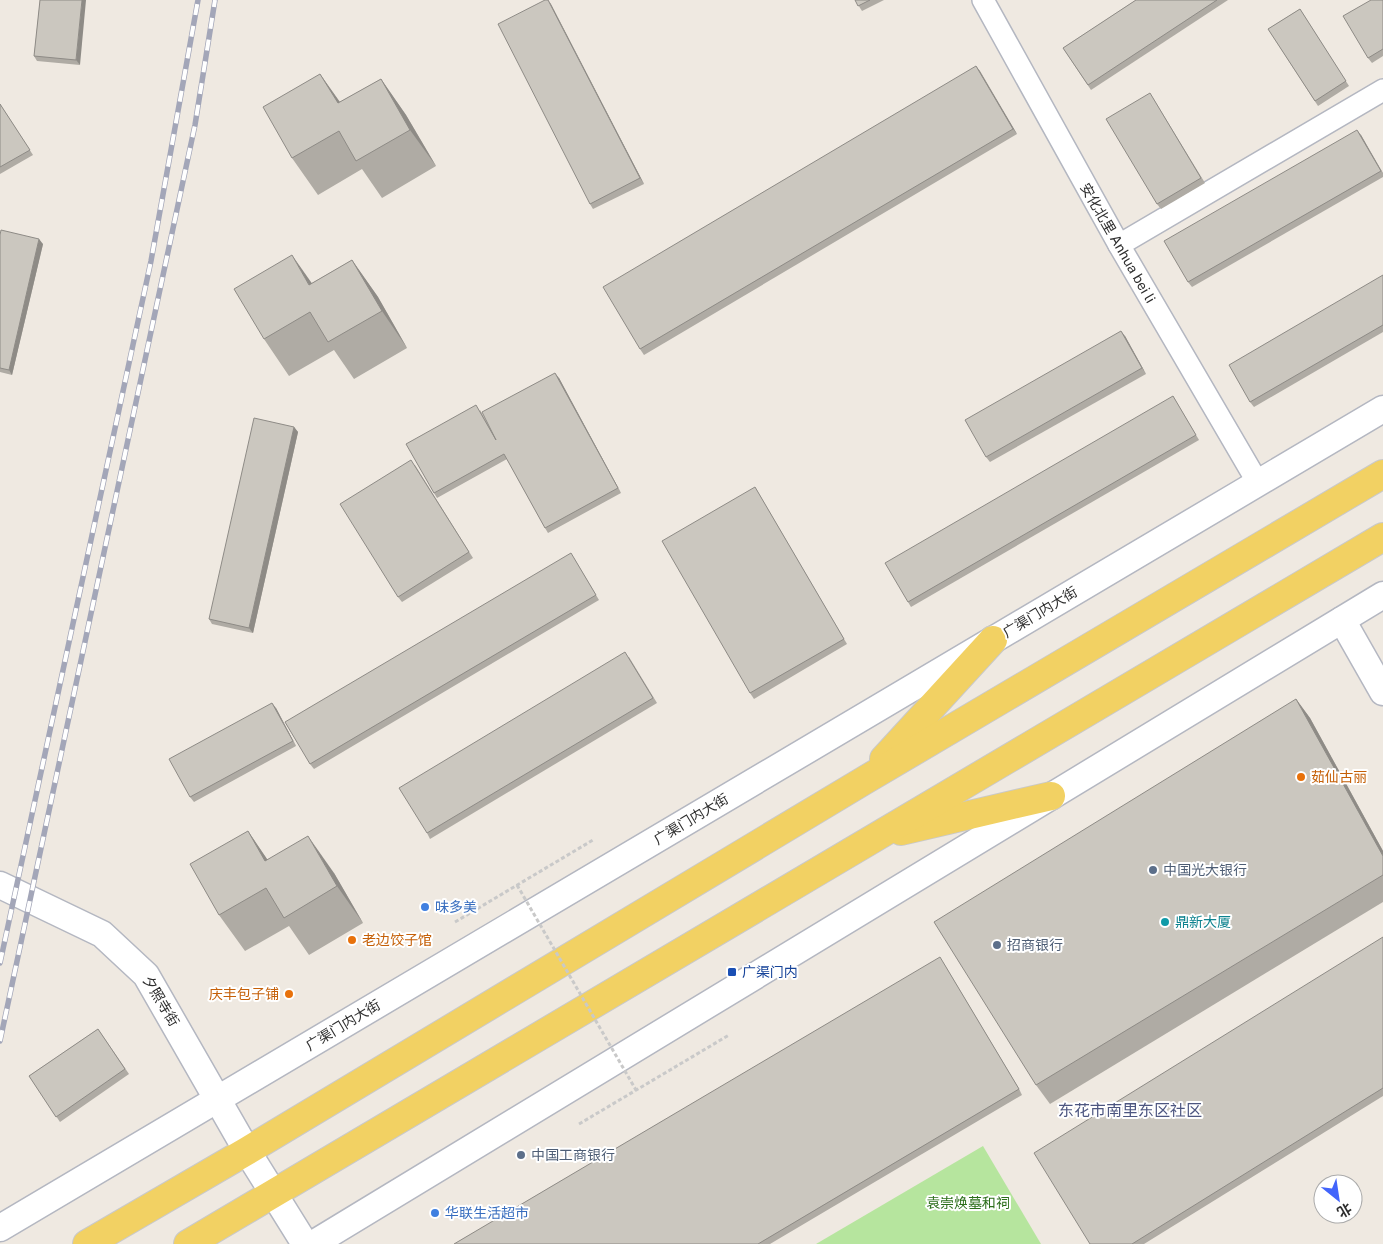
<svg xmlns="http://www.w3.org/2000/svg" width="1383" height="1244" viewBox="0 0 1383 1244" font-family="'Public Sans','Noto Sans SC',sans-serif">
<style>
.green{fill:#b6e59e}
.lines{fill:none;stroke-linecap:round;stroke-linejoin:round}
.minor-casing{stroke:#b4b7c1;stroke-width:24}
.tertiary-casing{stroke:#b4b7c1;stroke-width:29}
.primary-casing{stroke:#c9c9c9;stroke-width:30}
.path{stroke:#c9c9c9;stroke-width:3;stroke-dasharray:4 2.5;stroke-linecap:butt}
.minor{stroke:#fff;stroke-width:21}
.tertiary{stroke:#fff;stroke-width:26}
.primary{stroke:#f2d163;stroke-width:28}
.rail-casing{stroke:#a3a6b8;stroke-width:5.5}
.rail{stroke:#fff;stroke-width:4;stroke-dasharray:11;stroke-linecap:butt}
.path-bridge{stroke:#c9c9c9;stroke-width:3;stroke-dasharray:4 2.5;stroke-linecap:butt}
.wall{fill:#afaba4}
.shaded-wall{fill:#8e8b86}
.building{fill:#cbc7bf;stroke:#8e8b86}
.food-dot{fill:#e8710a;stroke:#fff;stroke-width:2}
.service-dot{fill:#5c6f8a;stroke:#fff;stroke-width:2}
.shop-dot{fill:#3f7fe0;stroke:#fff;stroke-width:2}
.culture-dot{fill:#0f9aa8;stroke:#fff;stroke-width:2}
.transit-dot{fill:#1a4fb4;stroke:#fff;stroke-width:2}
.labels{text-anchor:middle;stroke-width:4;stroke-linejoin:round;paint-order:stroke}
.street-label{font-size:14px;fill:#2e2e2e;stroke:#fff}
.food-label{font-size:14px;fill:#c56008;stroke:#fff;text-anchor:start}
.service-label{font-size:14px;fill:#4e5e75;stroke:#fff;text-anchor:start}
.shop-label{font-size:14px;fill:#366cbe;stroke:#fff;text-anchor:start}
.culture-label{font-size:14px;fill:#0d838f;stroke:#fff;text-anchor:start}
.transit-label{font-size:14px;fill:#164399;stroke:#fff;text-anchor:start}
.park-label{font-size:14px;fill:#2c6e1b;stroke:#fff}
.quarter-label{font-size:16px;fill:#4d5680;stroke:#fff}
</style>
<rect width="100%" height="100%" fill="#efe9e1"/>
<path class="green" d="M983,1146l58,98h-225z"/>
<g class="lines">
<defs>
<g id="minor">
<path d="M983,0l136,245 139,238"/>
<path d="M1119,245l264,-155"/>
</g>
<g id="tertiary">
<path d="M1342,620l41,72"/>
<path d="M0,885l102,49 44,41 101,176 58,93"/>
<path d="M0,1228l1383,-819"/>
<path d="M313,1244l1070,-649"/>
</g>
<g id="primary">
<path d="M884,759l109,-119"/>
<path d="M901,831l150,-35"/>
<path d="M87,1244l160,-93 618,-371 518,-306"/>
<path d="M188,1244l1195,-707"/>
</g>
</defs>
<use href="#minor" class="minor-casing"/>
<use href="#tertiary" class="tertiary-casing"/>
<use href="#primary" class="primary-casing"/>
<g class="path">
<path d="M455,922l138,-82"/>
<path d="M579,1124l150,-89"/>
</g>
<use href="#minor" class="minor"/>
<use href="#tertiary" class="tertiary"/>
<use href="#primary" class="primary"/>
<defs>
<g id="rail">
<path d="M0,963l151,-702 47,-261"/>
<path d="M0,1041l195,-916 20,-125"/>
</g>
</defs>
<use href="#rail" class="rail-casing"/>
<use href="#rail" class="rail"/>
<path class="path-bridge" d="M517,885l119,205"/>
</g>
<g class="wall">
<path d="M40,0l40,65 -43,-4 -3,-5z"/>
<path d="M548,0l96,184 -51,25 -3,-5z"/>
<path d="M855,0h29l-22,11z"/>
<path d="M1136,0h92l-137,90 -28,-42z"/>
<path d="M1383,0v56l-11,7 -4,-5z"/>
<path d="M1300,9l49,77 -31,20 -50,-77z"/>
<path d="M976,66l41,68 -373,221 -4,-6z"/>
<path d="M320,74l20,28 41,-23 25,36 30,51 -54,32 -20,-29 -44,26 -26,-37z"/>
<path d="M1153,98l52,85 -44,26 -4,-5z"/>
<path d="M0,104l33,51 -33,19z"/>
<path d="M1361,135l22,38v4l-191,110 -4,-5z"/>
<path d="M0,235l43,9 -31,131 -12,-3z"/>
<path d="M352,260l26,37 29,51 -53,31 -20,-29 -45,26 -25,-37 48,-56z"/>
<path d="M1383,275v57l-129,75 -4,-5z"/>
<path d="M1125,336l21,38 -156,88 -4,-5z"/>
<path d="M559,378l62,115 -73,40 -3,-5 -38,-69 -70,39 -3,-5 46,-83 10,18z"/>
<path d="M1173,396l26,44 -288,167 -3,-5z"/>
<path d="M294,427l4,5 -45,201 -41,-9 -3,-5z"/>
<path d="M415,465l58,93 -71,44 -4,-5z"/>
<path d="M755,487l92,157 -93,55 -4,-6z"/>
<path d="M574,558l25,42 -285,169 -4,-5z"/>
<path d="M629,657l28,46 -227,136 -3,-6z"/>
<path d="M1296,699l14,19 73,133v51l-333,202 -14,-19z"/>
<path d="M276,708l20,38 -102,56 -4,-5z"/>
<path d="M248,831l19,28 67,14 29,50 -54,32 -20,-29 -44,25 -26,-36z"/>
<path d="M1383,937v159l-239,148h-54z"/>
<path d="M943,962l79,133 -252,149h-316z"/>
<path d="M98,1029l31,45 -69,48 -31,-46z"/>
</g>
<g class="shaded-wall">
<path d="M82,0h4l-6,65 -4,-5z"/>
<path d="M548,0l3,4 93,180 -4,-6z"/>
<path d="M976,66l4,5 37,63 -4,-5z"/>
<path d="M320,74l26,37 -8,-8z"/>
<path d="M381,79l25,36 30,51 -26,-36z"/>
<path d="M1357,130l4,5 22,39 -2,-3z"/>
<path d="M39,239l4,5 -31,131 -3,-5z"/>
<path d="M292,255l26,37 -9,-7z"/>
<path d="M352,260l26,37 29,51 -25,-37z"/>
<path d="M1121,331l4,5 21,38 -4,-6z"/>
<path d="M555,373l4,5 62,115 -3,-5z"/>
<path d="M294,427l4,5 -45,201 -4,-5z"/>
<path d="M1296,699l14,19 73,133v5z"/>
<path d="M272,703l4,5 20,38 -3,-5z"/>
<path d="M248,831l25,37 -8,-7z"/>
<path d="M308,836l26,37 29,50 -26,-37z"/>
<path d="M940,957l3,5 79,133 -3,-6z"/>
</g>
<g class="building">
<path d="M40,0h42l-6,60 -42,-4z"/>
<path d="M545,0h3l92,178 -50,26 -92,-180z"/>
<path d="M855,0h15l-12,6z"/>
<path d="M1136,0h81l-129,85 -25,-37z"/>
<path d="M1371,0h12v49l-15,9 -25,-42z"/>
<path d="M1300,9l46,72 -31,20 -47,-72z"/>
<path d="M976,66l37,63 -373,220 -37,-62z"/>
<path d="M320,74l18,29 43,-24 29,51 -54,31 -17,-30 -47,27 -29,-51z"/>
<path d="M1150,93l51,85 -44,26 -51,-85z"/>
<path d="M0,104l30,46 -30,17z"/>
<path d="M1357,130l24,41 -193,111 -24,-41z"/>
<path d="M1,230l38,9 -30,131 -9,-2v-133z"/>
<path d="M292,255l17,30 43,-25 30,51 -54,31 -18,-30 -46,27 -30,-50z"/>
<path d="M1383,275v50l-133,77 -21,-37z"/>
<path d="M1121,331l21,37 -156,89 -21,-37z"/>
<path d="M555,373l63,115 -73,40 -41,-74 -70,39 -28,-49 70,-39 20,35 -14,-28z"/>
<path d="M1173,396l23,39 -288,167 -23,-39z"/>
<path d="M254,418l40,9 -45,201 -40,-9z"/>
<path d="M411,460l58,92 -71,45 -58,-93z"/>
<path d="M755,487l89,152 -94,54 -88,-152z"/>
<path d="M571,553l25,42 -286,169 -25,-42z"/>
<path d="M625,652l28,46 -226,135 -28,-45z"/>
<path d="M1296,699l87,157v19l-347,210 -102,-163z"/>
<path d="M272,703l21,38 -103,56 -21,-38z"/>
<path d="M248,831l17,30 43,-25 29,50 -53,32 -18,-30 -47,27 -29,-51z"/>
<path d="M1383,937v151l-251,156h-42l-56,-91z"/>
<path d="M940,957l79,132 -261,155h-304z"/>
<path d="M98,1029l27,40 -69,48 -27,-41z"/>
</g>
<g class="food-dot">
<circle cx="1301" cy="777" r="5"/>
<circle cx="352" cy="940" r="5"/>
<circle cx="289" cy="994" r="5"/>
</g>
<g class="service-dot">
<circle cx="1153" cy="870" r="5"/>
<circle cx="997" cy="945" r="5"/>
<circle cx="521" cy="1155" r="5"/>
</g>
<g class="shop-dot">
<circle cx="425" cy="907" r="5"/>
<circle cx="435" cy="1213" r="5"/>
</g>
<circle class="culture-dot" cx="1165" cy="922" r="5"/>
<rect class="transit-dot" x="727" y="967" width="10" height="10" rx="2.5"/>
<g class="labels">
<g class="street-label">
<text transform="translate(1118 243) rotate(60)" y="5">安化北里 Anhua bei li</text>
<text transform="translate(1040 612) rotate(-31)" y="5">广渠门内大街</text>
<text transform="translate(691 819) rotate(-31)" y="5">广渠门内大街</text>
<text transform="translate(161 1001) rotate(59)" y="5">夕照寺街</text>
<text transform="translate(343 1025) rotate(-31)" y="5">广渠门内大街</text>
</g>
<g class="food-label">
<text x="1311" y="782">茹仙古丽</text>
<text x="362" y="945">老边饺子馆</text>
<text x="279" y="999" text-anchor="end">庆丰包子铺</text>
</g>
<g class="service-label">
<text x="1163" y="875">中国光大银行</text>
<text x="1007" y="950">招商银行</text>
<text x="531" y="1160">中国工商银行</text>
</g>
<g class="shop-label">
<text x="435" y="912">味多美</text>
<text x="445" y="1218">华联生活超市</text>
</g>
<g class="culture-label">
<text x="1175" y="927">鼎新大厦</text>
</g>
<g class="transit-label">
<text x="742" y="977">广渠门内</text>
</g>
<g class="park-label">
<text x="968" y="1208">袁崇焕墓和祠</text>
</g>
<g class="quarter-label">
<text x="1130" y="1116">东花市南里东区社区</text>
</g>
</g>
<g transform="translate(1338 1199) rotate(150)"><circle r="24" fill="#ffffff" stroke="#ababab"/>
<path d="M0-4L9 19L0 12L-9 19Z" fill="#4264fb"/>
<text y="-8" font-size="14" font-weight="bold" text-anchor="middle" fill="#2e2e2e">北</text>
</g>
</svg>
